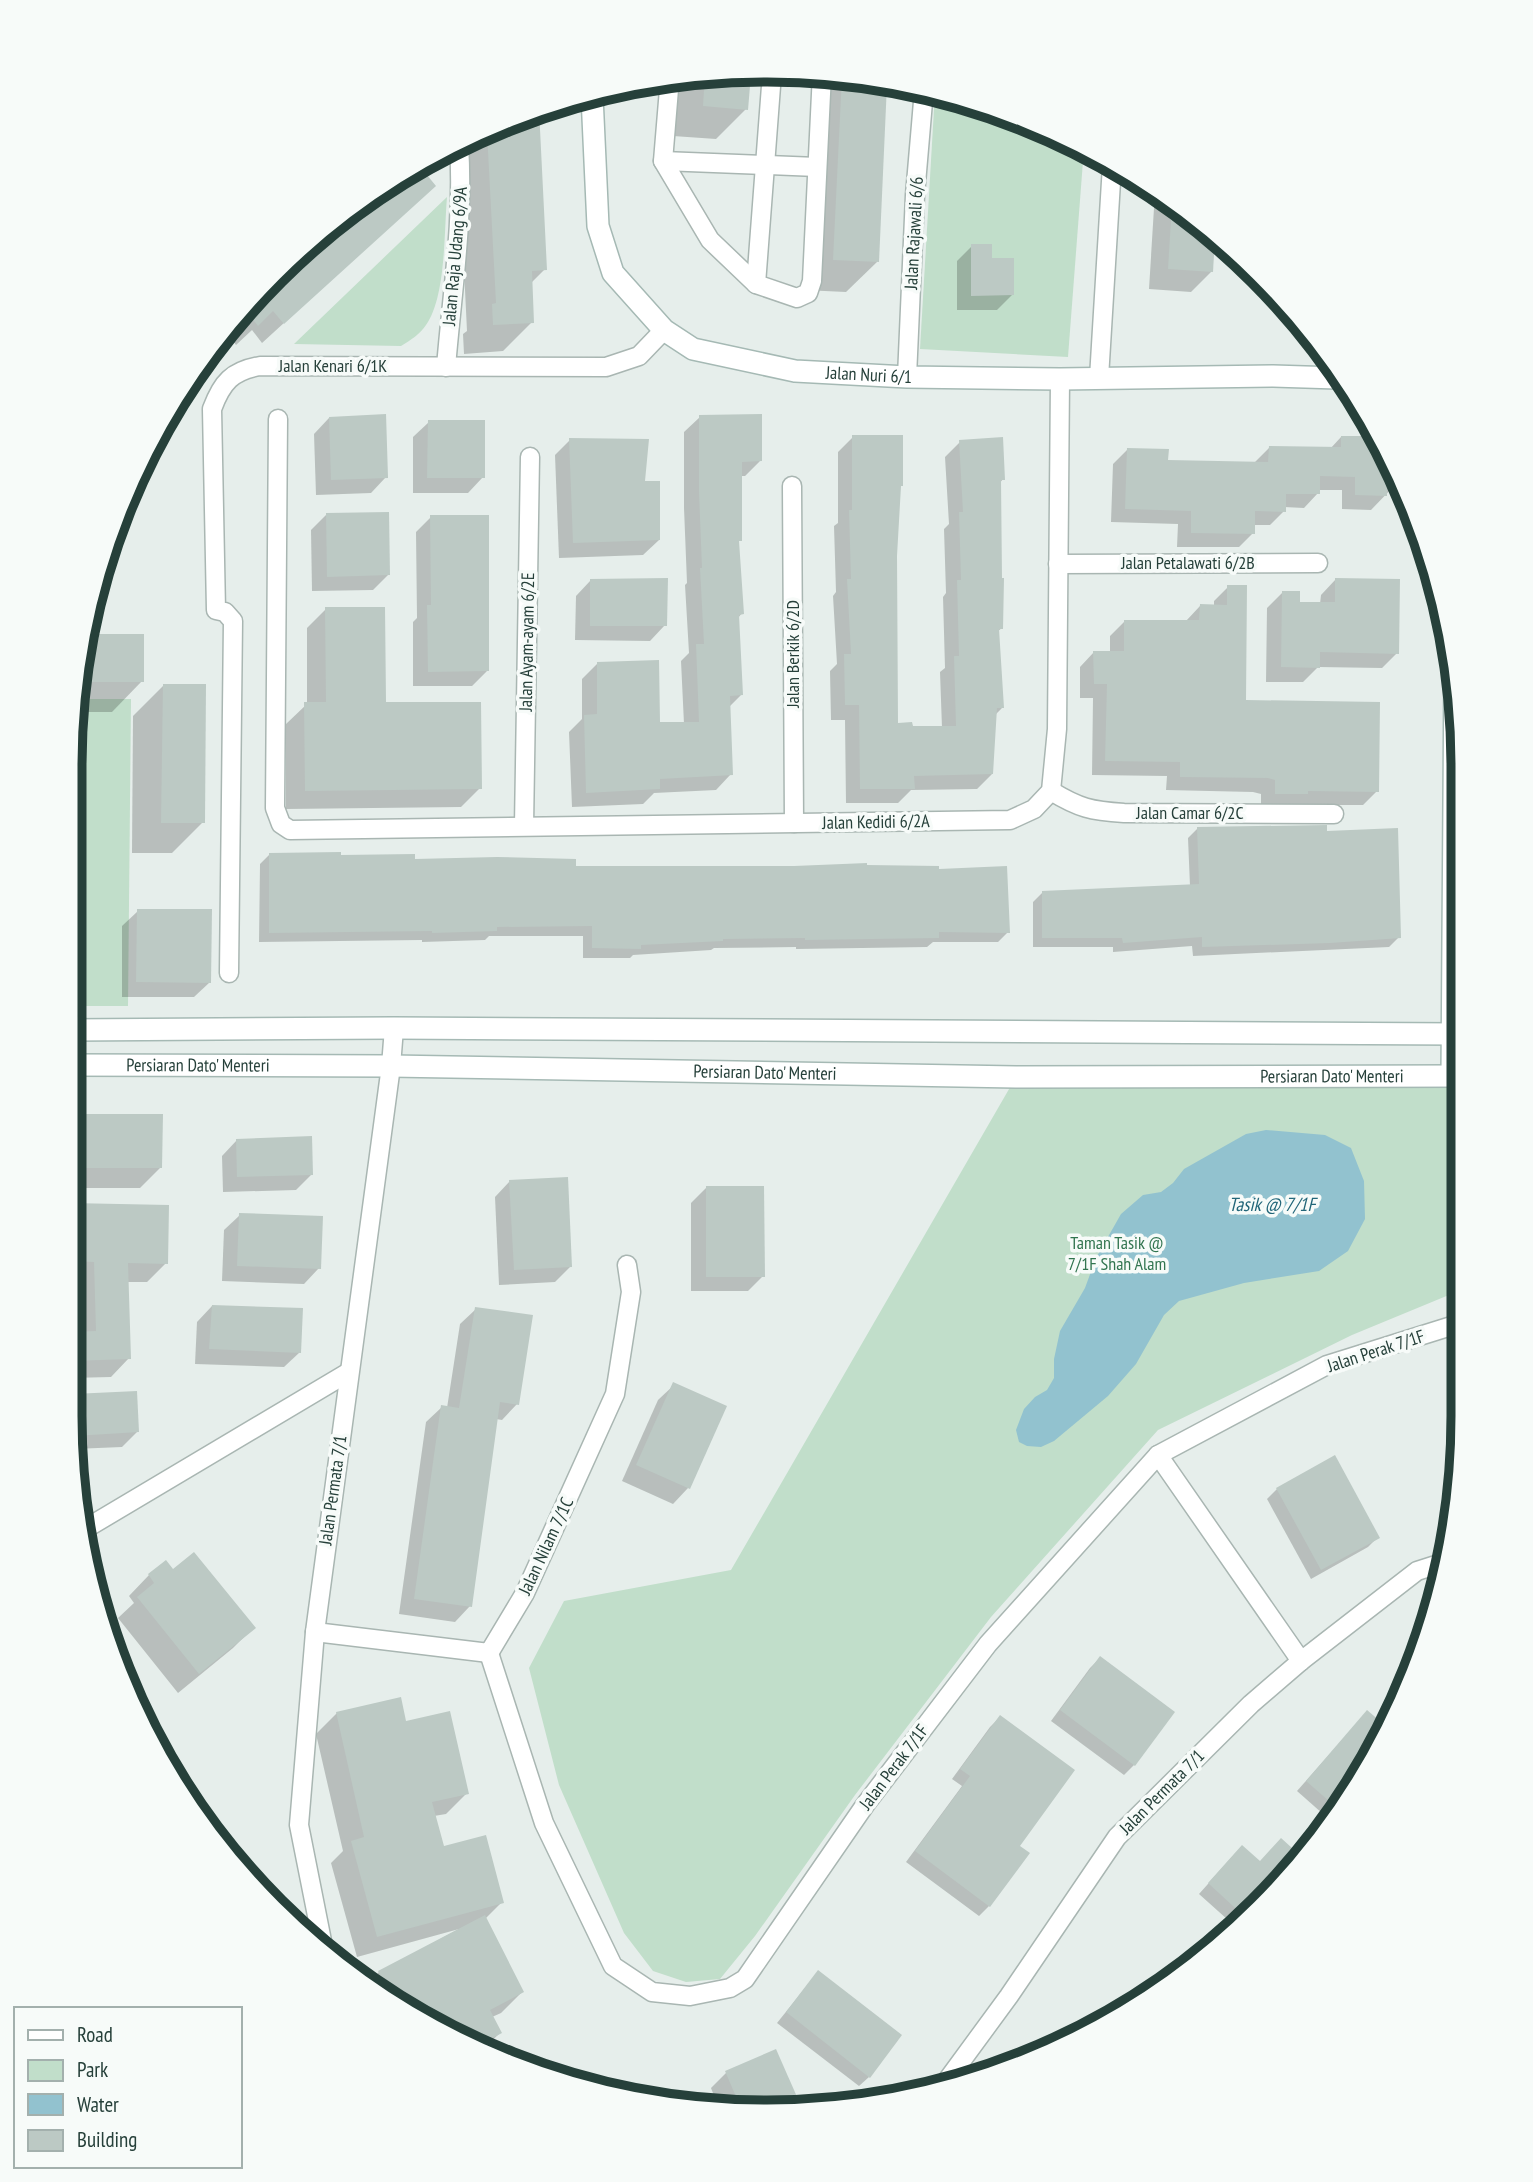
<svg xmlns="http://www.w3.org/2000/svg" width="1533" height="2182" viewBox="0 0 1533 2182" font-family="'PT Sans Narrow',sans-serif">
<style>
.green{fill:#c1deca}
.water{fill:#92c2cf}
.shadow{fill:#0003}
.building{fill:#bcc9c4}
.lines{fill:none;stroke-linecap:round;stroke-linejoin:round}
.street-casing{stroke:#a9b6b2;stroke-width:21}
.secondary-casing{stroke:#a5b9b4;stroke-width:24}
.street{stroke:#fff;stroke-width:18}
.secondary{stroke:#fff;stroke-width:21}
.labels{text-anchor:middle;stroke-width:7;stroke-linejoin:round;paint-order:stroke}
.street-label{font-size:18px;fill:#26403a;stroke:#f7fbf9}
.park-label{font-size:18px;fill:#327550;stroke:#f7fbf9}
.water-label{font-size:19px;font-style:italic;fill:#226679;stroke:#f7fbf9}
.rim{fill:none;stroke:#26403a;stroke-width:9}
</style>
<rect width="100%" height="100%" fill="#e6eeeb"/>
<g class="green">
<path d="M935,92l11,2 128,48 10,6 -16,209 -148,-8z"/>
<path d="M447,197c-3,35 -1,100 -21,128 -6,9 -15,15 -25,21l-107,-2z"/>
<path d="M77,699h54l-3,307h-58v-240z"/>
<path d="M1016,1077l443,3 2,210 -109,45 -194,95 -167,187 -136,178 -100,141 -35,43 -34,3 -33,-11 -29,-38 -65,-148 -30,-117 35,-67 167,-31z"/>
</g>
<path class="water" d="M1266,1130l59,5 26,13 13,33 1,38 -17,32 -29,20 -75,12 -65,18 -15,14 -28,49 -28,32 -54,45 -13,6 -14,-1 -8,-4 -3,-12 8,-21 11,-12 12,-7 7,-12v-19l6,-28 25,-43 11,-30 25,-44 22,-19 18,-3 12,-9 11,-14 62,-35z"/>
<g class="shadow">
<path d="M822,73l63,11 -8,178 -31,30 -43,-2z"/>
<path d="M749,74l-3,35 -30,30 -43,-3 4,-60z"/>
<path d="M537,109l8,160 -14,14 1,39 -29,29 -39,3 -1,-20 4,-3 -9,-186z"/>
<path d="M417,164l17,22 -172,157 -10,-13 -16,15 -11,-15 62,-66 33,-31z"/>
<path d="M1155,192l35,22 24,22 -2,35 -21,21 -42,-3z"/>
<path d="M972,246l18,14 22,35 -15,15h-40v-49z"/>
<path d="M700,417l60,44 -15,15h-5v64l-3,3 5,70 -4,5 3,77 -12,12 2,67 -15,16 -62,3 -11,11 -71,3 -3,-75 13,-13v-40l16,-16 60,61h26l-3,-63 8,-8 -4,-68 2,-2 -3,-75v-76z"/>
<path d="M329,418l57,59 -15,16 -55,2 -2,-61z"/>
<path d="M429,422l54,55 -15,16h-55v-56z"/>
<path d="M853,437l46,51 -3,68v169l15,3h31l-2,-56 5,-4 -2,-71 3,-4 -2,-64 5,-5 -4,-67 15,-15 43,37 -4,5 3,144 -4,3 4,77 -7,7 -3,59 -15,15 -66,1 -13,13h-52l-1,-83h-14l-1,-49 7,-7 -4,-68 3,-4 -2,-66 4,-3v-71z"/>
<path d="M1341,437l36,1 14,21 6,14 -1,11 -25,26 -29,-1v-19h-24v3l-14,15 -20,-1v4l-14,14h-17v8l-14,14h-62l1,-23 -67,-2 2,-58 14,-14 40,12h88l14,-14 61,1z"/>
<path d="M570,440l74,43 15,57 -16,15 -84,3 -4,-103z"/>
<path d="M326,515l62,60 -15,15 -61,1 -1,-61z"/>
<path d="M431,517l56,154 -15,15h-59v-64l4,-4 -1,-86z"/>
<path d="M1336,579l61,74 -15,15 -64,-1 -15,15h-37l1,-74 16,-16 15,12h22l1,-9z"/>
<path d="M591,580l74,45 -15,16 -75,-1 1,-44z"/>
<path d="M1228,587l16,115 133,89 -14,14h-68l-3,3 -31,-1v-13l-8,-2 -87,-2 1,-14 -75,-1 1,-77h-13v-31l14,-15h16v-16l14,-14 62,-1 14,-15h14v-5z"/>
<path d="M326,609l58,95 96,84 -19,19 -175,2v-85l21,-20v-76z"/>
<path d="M83,636l59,45 -30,31h-37z"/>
<path d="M164,685l39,137 -31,31h-40l1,-137z"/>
<path d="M1198,828l127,4 74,105 -10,10 -196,9 -1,-10 -79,6v-5h-80v-45l10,-10 147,-6 -2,-48z"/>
<path d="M270,854l304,14 434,64 -10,10h-65l-6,5 -131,2v-2l-82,1 -3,2 -78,5 -3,3h-47v-22h-94l-4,4 -63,2v-2l-163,2 1,-78z"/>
<path d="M138,911l72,71 -16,15h-72v-71z"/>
<path d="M70,1115l91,52 -21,21h-70z"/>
<path d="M237,1140l75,34 -16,16 -73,2 -1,-36z"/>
<path d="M510,1181l60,86 -15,15 -56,3 -4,-88z"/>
<path d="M706,1188l57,88 -15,15h-57v-88z"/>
<path d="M70,1204l96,59 -19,19h-20l2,76 -18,19 -41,1v-45h8l-2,-53h-6z"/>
<path d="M240,1215l79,53 -15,16 -82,-3 2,-51z"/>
<path d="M212,1306l88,46 -16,15 -89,-3 2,-42z"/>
<path d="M476,1309l41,95 -15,16 -6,-1 -26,187 -15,16 -56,-8 27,-192 16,-15 5,1 13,-84z"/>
<path d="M674,1385l50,22 -36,81 -15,16 -51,-23 36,-81z"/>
<path d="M73,1396l64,36 -15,15 -48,2 -4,-33v-17z"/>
<path d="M1461,1412l1,49 -6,30h-3l-2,-69z"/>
<path d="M1277,1489l101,48 -10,10 -57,32 -44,-80z"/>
<path d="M173,1571l80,57 -20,20 -55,45 -60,-75 16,-15 -5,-7 20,-21z"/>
<path d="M1100,1658l34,107 -10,10 -73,-54 39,-53z"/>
<path d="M1367,1712l20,18 -56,91 -34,-30z"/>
<path d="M337,1713l68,10 62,70 -21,21 -12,2 9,32 59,54 -17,17 37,73 -21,21 -9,4 8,16 -18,17 -64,-32 -50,-35 11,-11 80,-43 -102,28 -26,-94 12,-12 -27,-117z"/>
<path d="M1000,1717l18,129 9,8 -38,52 -10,10 -73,-54 56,-76 -10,-7 38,-52z"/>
<path d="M1281,1840l20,19 -64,69 -38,-34 33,-37 27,6z"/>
<path d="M818,1972l51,105 -10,9 -82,-63z"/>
<path d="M775,2051l24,55h-81l-7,-18 15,-15z"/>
</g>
<g class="building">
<path d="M751,74l-3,36 -45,-4 2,-31z"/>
<path d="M842,76l45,8 -8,178 -46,-2z"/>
<path d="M539,109l8,161 -15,1 2,52 -41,2 -1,-21 4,-1 -9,-171z"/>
<path d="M418,164l18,22 -152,138 -11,-13 -15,15 -13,-17 59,-63z"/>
<path d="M1172,203l18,11 25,23 -2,35 -45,-3z"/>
<path d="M971,244h21v14h22v37l-43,1z"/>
<path d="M386,414l2,64 -57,2 -2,-63z"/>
<path d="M762,414v47l-20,1v79h-3l5,73 -5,1 4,80 -13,1 3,79 -73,4v10l-74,4 -2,-78 13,-1v-52l62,-2 1,62h39l-3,-78h8l-4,-76h2l-3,-76v-77z"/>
<path d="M428,420h57v58h-58z"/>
<path d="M852,435h51v51h-2l-4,70 1,167 14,-1 1,4h43l-2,-70h5l-2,-76h4l-2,-68h4l-4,-72 44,-3 2,43h-4l1,98h2l-1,51h-4l5,79h-7l-4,66 -79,2 1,13h-55l-1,-84h-14l-1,-51h7l-4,-75h4l-2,-69h3z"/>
<path d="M1341,436h35l15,23 10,25h-14v12l-32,-1v-18l-35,-1v18h-34v18l-31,-1v23l-64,-1v-22l-66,-2 2,-61 42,1 -1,11 100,2 1,-16 72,1z"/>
<path d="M569,438l80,1 -4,42h15v59l-87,3z"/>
<path d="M389,512l1,63 -63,2 -1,-64z"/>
<path d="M430,515h59v156l-61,1 -1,-67h4z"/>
<path d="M668,578l-1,48h-77v-47z"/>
<path d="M1335,578l65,1 -1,75 -79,-2v16l-39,-1 1,-76h18v11h35z"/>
<path d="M1227,585h20l-1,115 134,2 -1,90 -71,-1v3h-33v-14l-7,-2 -88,-1v-15l-75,-1 2,-77h-13l-1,-33h31v-31h75l1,-16 27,1z"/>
<path d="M325,607h60l1,95h95l1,87 -177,2 -1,-89h22z"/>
<path d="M83,634h61v48h-66z"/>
<path d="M163,684h43l-1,139h-44z"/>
<path d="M1327,825v6l71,-3 3,110 -71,5 -128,4v-10l-79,6 -1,-5h-80v-47l157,-7 -2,-57z"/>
<path d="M341,852v3l74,-1v5l82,-2 79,2v7h218l73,-3v2l72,1v3l68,-3 3,67 -71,-1v6l-134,2v-2l-82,1v2l-82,4v4l-49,-1v-22l-95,1v4l-65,2v-2l-163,2v-80z"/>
<path d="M137,909h75l-1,74 -75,-1z"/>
<path d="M70,1114h93l-1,54h-92z"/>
<path d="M312,1136l1,39 -76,2 -1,-38z"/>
<path d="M568,1177l4,90 -58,3 -5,-90z"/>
<path d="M706,1186h58l1,91h-59z"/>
<path d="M70,1203l99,2 -1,59 -40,-1 3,96 -61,2v-29l26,-1 -2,-69 -24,-1z"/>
<path d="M239,1213l84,3 -2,53 -84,-3z"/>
<path d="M212,1305l91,3 -2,45 -92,-4z"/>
<path d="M475,1307l58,8 -14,90 -19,-3 -28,205 -58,-8 27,-194 18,3z"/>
<path d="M673,1382l54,24 -37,83 -54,-24z"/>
<path d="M137,1391l2,41 -65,4 -1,-42z"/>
<path d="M1335,1455l45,83 -59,32 -45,-82z"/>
<path d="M194,1552l62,76 -57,46 -62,-77 17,-14 -6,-9 18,-14 7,9z"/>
<path d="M1100,1656l75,56 -40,54 -75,-56z"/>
<path d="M401,1697l5,24 44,-10 19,83 -37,8 12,44 42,-11 18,68 -127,34 -26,-96 13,-4 -28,-125z"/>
<path d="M1367,1710l21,18 -50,81 -32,-28z"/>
<path d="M1000,1715l75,55 -55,76 10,7 -40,54 -75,-56 55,-75 -10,-7z"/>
<path d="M1281,1838l21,19 -56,61 -38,-35 34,-38 18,16z"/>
<path d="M485,1915l39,77 -34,18 12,23 -27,14 -57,-29 -25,-18 -15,-29z"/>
<path d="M818,1970l84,65 -32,43 -84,-66z"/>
<path d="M776,2049l25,57h-61l-15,-35z"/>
</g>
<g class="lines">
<defs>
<g id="street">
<path d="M772,73l-16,211 41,14 11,-5 4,-12 10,-208"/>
<path d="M670,77l-7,84 47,79 46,44"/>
<path d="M663,161l154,6"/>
<path d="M446,367c6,-74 18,-148 13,-222"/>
<path d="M907,377l8,-182 9,-105"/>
<path d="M1099,378l13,-213"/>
<path d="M278,419l-3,389 6,16 9,6 720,-10 24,-11 17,-18 6,-62 3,-350"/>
<path d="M792,486l2,337"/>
<path d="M1058,564l260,-1"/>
<path d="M1051,791c28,17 40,20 73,22l210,1"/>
<path d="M524,826l6,-369"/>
<path d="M229,973l4,-352 -8,-9 -9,-2 -4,-201c10,-27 20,-38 48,-43l346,1 33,-11 25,-26"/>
<path d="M1158,1455l143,206"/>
<path d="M85,1529l264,-157"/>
<path d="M315,1632l174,21 36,-60 90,-199 16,-102 -4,-27"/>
<path d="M489,1653l55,170 69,143 39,26 38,4 40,-8 15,-9 120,-174 123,-161 170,-189 169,-90 134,-42"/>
<path d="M324,1951l-25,-126 16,-193 76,-566 3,-38"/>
<path d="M943,2086l66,-90 108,-159 134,-133 50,-43 116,-90 28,-9"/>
</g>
<g id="secondary">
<path id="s1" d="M592,96l6,130 15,47 51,57 29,19 102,22 112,6 153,2 213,-3 64,2"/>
<path d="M70,1030l324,-2 1065,6"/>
<path id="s2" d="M70,1065l321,1 625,11 443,-1"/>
<path d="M1452,1076l3,-411"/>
</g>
</defs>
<use href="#street" class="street-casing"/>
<use href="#secondary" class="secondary-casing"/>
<use href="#street" class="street"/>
<use href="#secondary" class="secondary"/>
</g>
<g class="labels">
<g class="street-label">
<text transform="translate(914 233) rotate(-87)" y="6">Jalan Rajawali 6/6</text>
<text transform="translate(455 256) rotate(-85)" y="6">Jalan Raja Udang 6/9A</text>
<text x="333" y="372">Jalan Kenari 6/1K</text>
<text dy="6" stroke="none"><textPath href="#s1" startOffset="469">Jalan Nuri 6/1</textPath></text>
<text x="1188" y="569">Jalan Petalawati 6/2B</text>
<text transform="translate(527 642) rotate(-89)" y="6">Jalan Ayam-ayam 6/2E</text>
<text transform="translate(793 654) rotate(-90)" y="6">Jalan Berkik 6/2D</text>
<text x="1190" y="819">Jalan Camar 6/2C</text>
<text transform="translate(876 822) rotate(-1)" y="6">Jalan Kedidi 6/2A</text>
<text dy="6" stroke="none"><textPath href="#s2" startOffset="128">Persiaran Dato' Menteri</textPath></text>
<text dy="6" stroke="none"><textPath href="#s2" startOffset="695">Persiaran Dato' Menteri</textPath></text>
<text dy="6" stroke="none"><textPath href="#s2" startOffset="1262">Persiaran Dato' Menteri</textPath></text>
<text transform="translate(1376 1351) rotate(-18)" y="6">Jalan Perak 7/1F</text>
<text transform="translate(333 1490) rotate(-82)" y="6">Jalan Permata 7/1</text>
<text transform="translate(546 1546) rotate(-65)" y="6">Jalan Nilam 7/1C</text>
<text transform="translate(894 1767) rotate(-53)" y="6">Jalan Perak 7/1F</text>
<text transform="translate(1162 1792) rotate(-45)" y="6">Jalan Permata 7/1</text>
</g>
<g class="park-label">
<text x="1117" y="1249">Taman Tasik @<tspan x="1117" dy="21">7/1F Shah Alam</tspan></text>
</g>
<g class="water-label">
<text x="1272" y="1211">Tasik @ 7/1F</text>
</g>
</g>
<path d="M0 0H1533V2182H0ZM766 82H767A684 684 0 0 1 1451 766V1416A684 684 0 0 1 767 2100H766A684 684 0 0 1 82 1416V766A684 684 0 0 1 766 82Z" fill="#f7fbf9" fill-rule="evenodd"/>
<path class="rim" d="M766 82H767A684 684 0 0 1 1451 766V1416A684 684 0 0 1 767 2100H766A684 684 0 0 1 82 1416V766A684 684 0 0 1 766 82Z"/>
<rect x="14" y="2007" width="228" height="161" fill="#f7fbf9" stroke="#a3b0ad" stroke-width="2"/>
<rect x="28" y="2030" width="35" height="10" fill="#ffffff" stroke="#a3b0ad" stroke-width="2"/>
<text x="77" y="2042" font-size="21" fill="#26403a">Road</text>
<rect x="28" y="2060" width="35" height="21" fill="#c1deca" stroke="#a3b0ad" stroke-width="2"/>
<text x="77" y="2077" font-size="21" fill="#26403a">Park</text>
<rect x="28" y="2094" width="35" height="21" fill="#92c2cf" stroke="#a3b0ad" stroke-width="2"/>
<text x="77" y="2112" font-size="21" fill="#26403a">Water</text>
<rect x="28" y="2130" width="35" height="21" fill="#bcc9c4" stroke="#a3b0ad" stroke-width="2"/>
<text x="77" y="2147" font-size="21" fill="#26403a">Building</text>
</svg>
